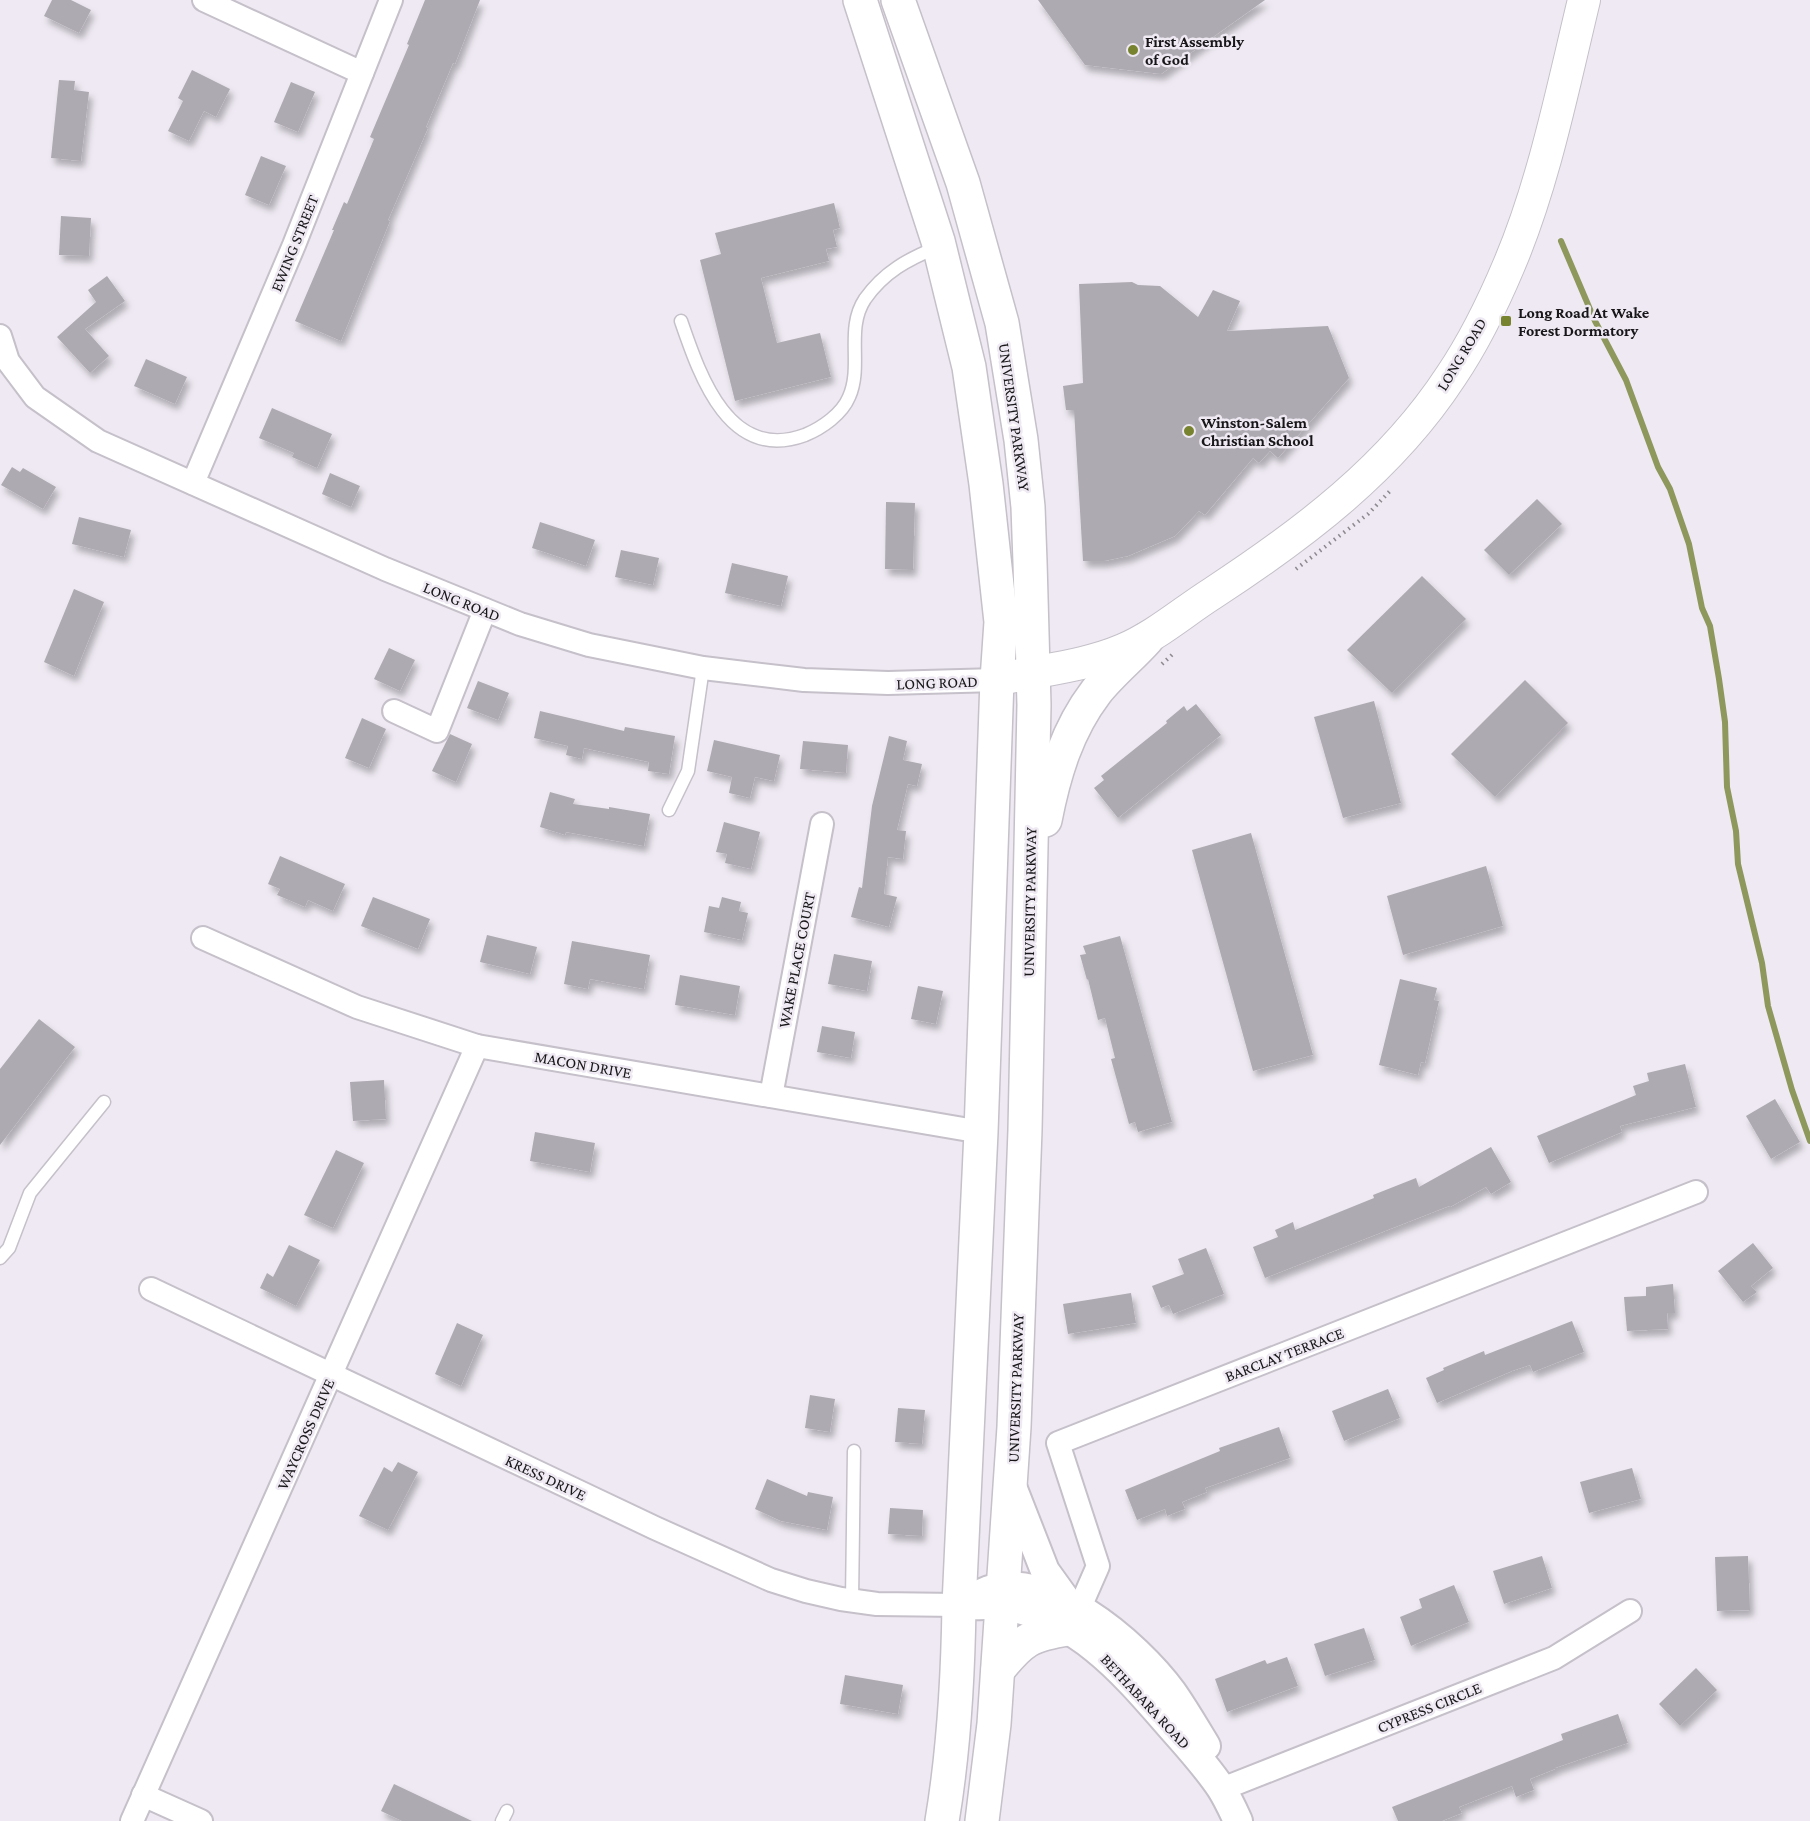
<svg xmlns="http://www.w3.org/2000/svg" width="1810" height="1821" viewBox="0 0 1810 1821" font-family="'Crimson Pro',serif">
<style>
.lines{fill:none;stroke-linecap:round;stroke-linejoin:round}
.stream{stroke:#8e985c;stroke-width:6}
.building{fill:#aeaab2;filter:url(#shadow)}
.service-casing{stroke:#c5c0c9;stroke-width:15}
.minor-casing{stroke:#c5c0c9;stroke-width:26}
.tertiary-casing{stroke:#c5c0c9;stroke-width:32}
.secondary-casing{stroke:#c5c0c9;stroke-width:34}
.primary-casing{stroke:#c5c0c9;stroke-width:36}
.path{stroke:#8d8990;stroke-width:4;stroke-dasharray:1.5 4.5;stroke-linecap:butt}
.service{stroke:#fff;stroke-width:12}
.minor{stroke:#fff;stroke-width:22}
.tertiary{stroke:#fff;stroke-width:28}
.secondary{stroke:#fff;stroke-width:32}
.primary{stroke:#fff;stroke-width:33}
.poi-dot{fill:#788330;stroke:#eee9f2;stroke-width:2}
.labels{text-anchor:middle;stroke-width:5;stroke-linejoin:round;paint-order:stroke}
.poi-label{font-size:16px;font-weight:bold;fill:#181619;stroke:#eee9f2;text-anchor:start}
.street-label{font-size:16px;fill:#181619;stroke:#eee9f2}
</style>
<defs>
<filter id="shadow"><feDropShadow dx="3.5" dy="6" stdDeviation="3" flood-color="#0004"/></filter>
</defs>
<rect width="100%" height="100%" fill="#eee9f2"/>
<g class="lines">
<path class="stream" d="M1561,241l34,80 31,59 32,87 12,22 19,55 13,64 8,18 9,53 6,43 2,65 9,44 2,33 24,99 6,43 24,84 18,51"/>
</g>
<g class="building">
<path d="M52,0h19l20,10 -12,23 -35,-17z"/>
<path d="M425,0h55l-25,64 -2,-1 -27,64 2,1 -40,92 2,1 -49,120 -46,-20 39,-91h-2l12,-28 3,2 27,-65 -4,-2 39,-92 -2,-1z"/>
<path d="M1038,0h227l-104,74 -76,-9z"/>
<path d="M192,70l38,19 -14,28 -12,-6 -15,30 -21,-10 15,-30 -5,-3z"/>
<path d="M59,80l16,1 -1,9 15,2 -8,69 -30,-3z"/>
<path d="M291,82l24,10 -17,40 -24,-10z"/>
<path d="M261,156l25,10 -17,39 -24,-10z"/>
<path d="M834,203l6,25 -7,2 4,17 -11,2 3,12 -68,17 16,65 43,-10 11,44 -96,24 -35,-141 21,-6 -6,-21z"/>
<path d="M61,216l30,2 -2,38 -30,-1z"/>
<path d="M107,276l18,25 -40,28 24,27 -19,17 -33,-36 39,-35 -8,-12z"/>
<path d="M1132,282l6,3 22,1 38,31 15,-27 27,11 -13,30 101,-5 21,52 -71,80 -8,-7 -11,12 -6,-5 -48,57 -6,-4 -24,25 -47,20 -24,5h-21l-9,-151h-8l-3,-24 20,-3 -4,-99z"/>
<path d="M146,359l41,18 -12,27 -41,-18z"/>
<path d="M272,408l60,26 -15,34 -25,-11 2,-4 -35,-15z"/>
<path d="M12,467l8,5 3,-4 33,19 -13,22 -42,-24z"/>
<path d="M330,473l30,13 -9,21 -29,-13z"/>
<path d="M1537,499l25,25 -53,51 -25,-25z"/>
<path d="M886,502l29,1 -2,67 -28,-1z"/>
<path d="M79,517l52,13 -7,27 -52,-13z"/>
<path d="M540,522l55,18 -9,26 -54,-18z"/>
<path d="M621,550l38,8 -6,27 -38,-8z"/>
<path d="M732,563l56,13 -7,30 -56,-13z"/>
<path d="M1422,576l44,43 -74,74 -45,-43z"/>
<path d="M74,589l30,13 -30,74 -30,-14z"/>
<path d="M389,648l26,12 -15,31 -26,-12z"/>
<path d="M1525,680l43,43 -73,74 -44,-43z"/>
<path d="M478,681l31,12 -11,27 -31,-12z"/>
<path d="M1374,701l27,102 -58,15 -29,-101z"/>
<path d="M1196,704l25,31 -103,83 -24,-30 10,-8 -3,-4 66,-53 -1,-2 18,-15 3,5z"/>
<path d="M540,711l84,20 1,-4 50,9 -6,38 -21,-3 1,-9 -65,-14 -2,11 -16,-4 2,-9 -34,-8z"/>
<path d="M362,718l24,11 -17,39 -24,-10z"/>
<path d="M450,734l22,10 -16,38 -24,-11z"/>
<path d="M889,736l18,5 -4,19 19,4 -5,22 -9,-2 -11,46 9,1 -3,28 -15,-2 -4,37 13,3 -8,30 -38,-10 8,-30 3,1 10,-82z"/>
<path d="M714,740l66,15 -6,26 -19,-4 -5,21 -21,-5 3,-16 -25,-6z"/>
<path d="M803,741l45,4 -2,28 -46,-4z"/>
<path d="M550,792l25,7 -2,5 36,5v-2l41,7 -6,32 -78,-14 -1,3 -25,-8z"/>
<path d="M724,822l36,10 -9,37 -26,-6 2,-9 -11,-2z"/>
<path d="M1251,833l62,222 -60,16 -61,-221z"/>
<path d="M280,856l65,28 -12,27 -25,-11 -3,7 -28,-12 3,-6 -12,-5z"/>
<path d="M1486,866l17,60 -100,29 -16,-59z"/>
<path d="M373,897l57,22 -12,30 -57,-23z"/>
<path d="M722,897l19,5 -2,9 9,2 -6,27 -38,-8 5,-26 10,2z"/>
<path d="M487,935l50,12 -7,27 -50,-12z"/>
<path d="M1120,936l52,186 -34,10 -3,-10 -6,2 -18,-65 4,-1 -10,-40 -7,2 -10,-41 -1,1 -7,-25 6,-1 -3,-8z"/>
<path d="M572,941l78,14 -6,34 -54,-10 -2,10 -24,-5z"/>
<path d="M834,954l38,7 -5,30 -39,-7z"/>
<path d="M680,975l60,11 -5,29 -60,-10z"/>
<path d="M1400,979l37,9 -3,12 5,1 -14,62 -4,-1 -3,13 -39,-10z"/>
<path d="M918,986l25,5 -7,33 -25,-5z"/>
<path d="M39,1019l36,28 -75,98v-76z"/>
<path d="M822,1026l33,6 -4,26 -34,-6z"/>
<path d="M1685,1064l11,43 -76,19 2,6 -73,31 -12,-27 99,-41 -3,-9 16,-5 -2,-8z"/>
<path d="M384,1080l2,39 -33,2 -3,-39z"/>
<path d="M1775,1099l25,43 -29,17 -25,-43z"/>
<path d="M535,1132l60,11 -5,29 -60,-11z"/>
<path d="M1491,1147l20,35 -20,12 -5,-7 -36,20 -1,-1 -184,72 -12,-31 25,-10 -3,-7 18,-8 2,8 79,-32 -1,-3 43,-17 3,9z"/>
<path d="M336,1150l28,13 -31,65 -29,-13z"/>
<path d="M1753,1243l20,25 -22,18 6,6 -14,10 -25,-31z"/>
<path d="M289,1245l31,15 -24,46 -36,-18 7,-15 6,4z"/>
<path d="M1206,1248l18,46 -51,20 -4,-9 -8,3 -9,-22 32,-12 -6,-15z"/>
<path d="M1673,1284l2,29h-8l1,16 -41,2 -3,-34 22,-1v-9z"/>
<path d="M1131,1293l5,30 -68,11 -5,-30z"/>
<path d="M1572,1321l12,31 -51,20 -3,-7 -18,6 -75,32 -11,-25 18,-8 -1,-2 41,-17 1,4z"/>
<path d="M457,1323l26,12 -22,51 -26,-12z"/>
<path d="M1388,1389l12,29 -56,23 -12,-30z"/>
<path d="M810,1395l25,4 -5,33 -25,-4z"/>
<path d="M898,1408l27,2 -3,34 -27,-2z"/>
<path d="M1279,1427l11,31 -85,30 2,4 -25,10 3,7 -18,7 -2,-7 -28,11 -12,-30 95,-39 -1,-3z"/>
<path d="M398,1462l20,10 -30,58 -29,-14 25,-49 8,5z"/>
<path d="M1632,1468l9,31 -52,14 -9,-31z"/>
<path d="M767,1479l40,17 1,-4 25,5 -6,33 -46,-9 -26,-12z"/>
<path d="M890,1508l33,2 -1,26 -34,-2z"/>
<path d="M1542,1556l10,32 -48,16 -11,-33z"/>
<path d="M1748,1556l2,54 -33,1 -2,-54z"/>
<path d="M1454,1585l15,37 -58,24 -11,-29 22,-9 -3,-9z"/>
<path d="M1364,1628l11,32 -50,16 -11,-32z"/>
<path d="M1287,1657l11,29 -71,26 -12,-33 50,-19 2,4z"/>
<path d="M1696,1668l21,22 -37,36 -21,-22z"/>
<path d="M845,1675l58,10 -5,29 -58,-10z"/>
<path d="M1618,1714l10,29 -73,25v1l-25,10 4,11 -18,7 -4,-11 -53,21 3,6 -20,8h-44l-6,-14 171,-67 -2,-6z"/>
<path d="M394,1784l78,37h-70l-21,-10z"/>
</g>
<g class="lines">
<defs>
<g id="service">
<path d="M681,321c19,55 48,142 124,114 17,-7 37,-21 44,-38 14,-31 -4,-68 16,-98 19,-27 43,-40 73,-52"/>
<path d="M669,810l19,-39 15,-103"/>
<path d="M0,1258l9,-10 21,-55 74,-91"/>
<path d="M852,1601l2,-150"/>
<path d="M502,1821l5,-10"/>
</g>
<g id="minor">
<path d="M204,0l158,73"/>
<path d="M0,336l8,25 27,36 63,44 287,128 135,55 69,21 114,23 101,12 84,3 109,-3"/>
<path d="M193,483l101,-238 97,-245"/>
<path d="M394,711l43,20 48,-121"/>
<path d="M203,938l154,69 120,39 504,86"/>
<path d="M771,1096l51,-272"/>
<path d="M151,1289l504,239 116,52 35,11 35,8 36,5 82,1"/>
<path d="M1073,1623l25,-57 -40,-123 638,-251"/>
<path d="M1222,1789l332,-131 76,-47"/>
<path d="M143,1795l58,26"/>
<path d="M132,1821l345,-775"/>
</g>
<g id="tertiary">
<path d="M1011,1484l34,87 23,32"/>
<path d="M982,1593c62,-30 155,51 190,99 12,17 23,36 34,54"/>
<path d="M959,1605c15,1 31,-1 46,1 72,13 115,62 161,115 19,22 39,43 55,67 7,11 12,22 17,33"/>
</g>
<path id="secondary" d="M997,680c41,-10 86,-13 126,-30 33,-14 60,-38 90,-57 90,-59 178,-125 238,-217 23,-34 42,-73 58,-111 35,-82 54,-178 75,-265"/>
<g id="primary">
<path d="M860,0l78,241 31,126 17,117 15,138 -4,58 -16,452 -22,473c-1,73 -5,145 -17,216"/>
<path d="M898,0l65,183 39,140 19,117 7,67 2,55 4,143 -9,425 -11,297 -20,297 -12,97"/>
<path d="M1045,820c9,-46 22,-90 51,-128 15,-19 35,-35 51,-53"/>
<path d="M998,1670c24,-30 32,-35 70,-41"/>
</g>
</defs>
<use href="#service" class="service-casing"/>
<use href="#minor" class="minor-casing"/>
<use href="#tertiary" class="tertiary-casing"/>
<use href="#secondary" class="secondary-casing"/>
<use href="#primary" class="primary-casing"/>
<g class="path">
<path d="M1296,569l72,-55 22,-23"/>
<path d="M1162,664l12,-11"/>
</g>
<use href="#service" class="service"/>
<use href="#minor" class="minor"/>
<use href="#tertiary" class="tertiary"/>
<use href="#secondary" class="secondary"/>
<use href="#primary" class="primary"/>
</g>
<g class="poi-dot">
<circle cx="1133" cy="50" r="6"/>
<rect x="1500" y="315" width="12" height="12" rx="3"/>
<circle cx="1189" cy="431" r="6"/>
</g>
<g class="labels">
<g class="poi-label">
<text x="1145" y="47">First Assembly<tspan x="1145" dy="18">of God</tspan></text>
<text x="1518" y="318">Long Road At Wake<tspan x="1518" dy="18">Forest Dormatory</tspan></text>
<text x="1201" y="428">Winston-Salem<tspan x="1201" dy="18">Christian School</tspan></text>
</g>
<g class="street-label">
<text transform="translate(294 243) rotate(-68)" y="6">EWING STREET</text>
<text transform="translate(1461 354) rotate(-59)" y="6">LONG ROAD</text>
<text transform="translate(1015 417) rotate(82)" y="6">UNIVERSITY PARKWAY</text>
<text transform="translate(462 601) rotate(22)" y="6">LONG ROAD</text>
<text transform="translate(937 682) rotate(-2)" y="6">LONG ROAD</text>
<text transform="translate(1029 902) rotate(-89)" y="6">UNIVERSITY PARKWAY</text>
<text transform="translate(796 960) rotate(-79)" y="6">WAKE PLACE COURT</text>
<text transform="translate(583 1064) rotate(10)" y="6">MACON DRIVE</text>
<text transform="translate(1284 1354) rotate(-21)" y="6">BARCLAY TERRACE</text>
<text transform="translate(1015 1388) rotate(-88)" y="6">UNIVERSITY PARKWAY</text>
<text transform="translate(305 1434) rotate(-66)" y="6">WAYCROSS DRIVE</text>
<text transform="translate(546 1477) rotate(25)" y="6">KRESS DRIVE</text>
<text transform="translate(1146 1701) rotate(47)" y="6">BETHABARA ROAD</text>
<text transform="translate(1429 1707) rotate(-22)" y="6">CYPRESS CIRCLE</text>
</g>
</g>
</svg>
